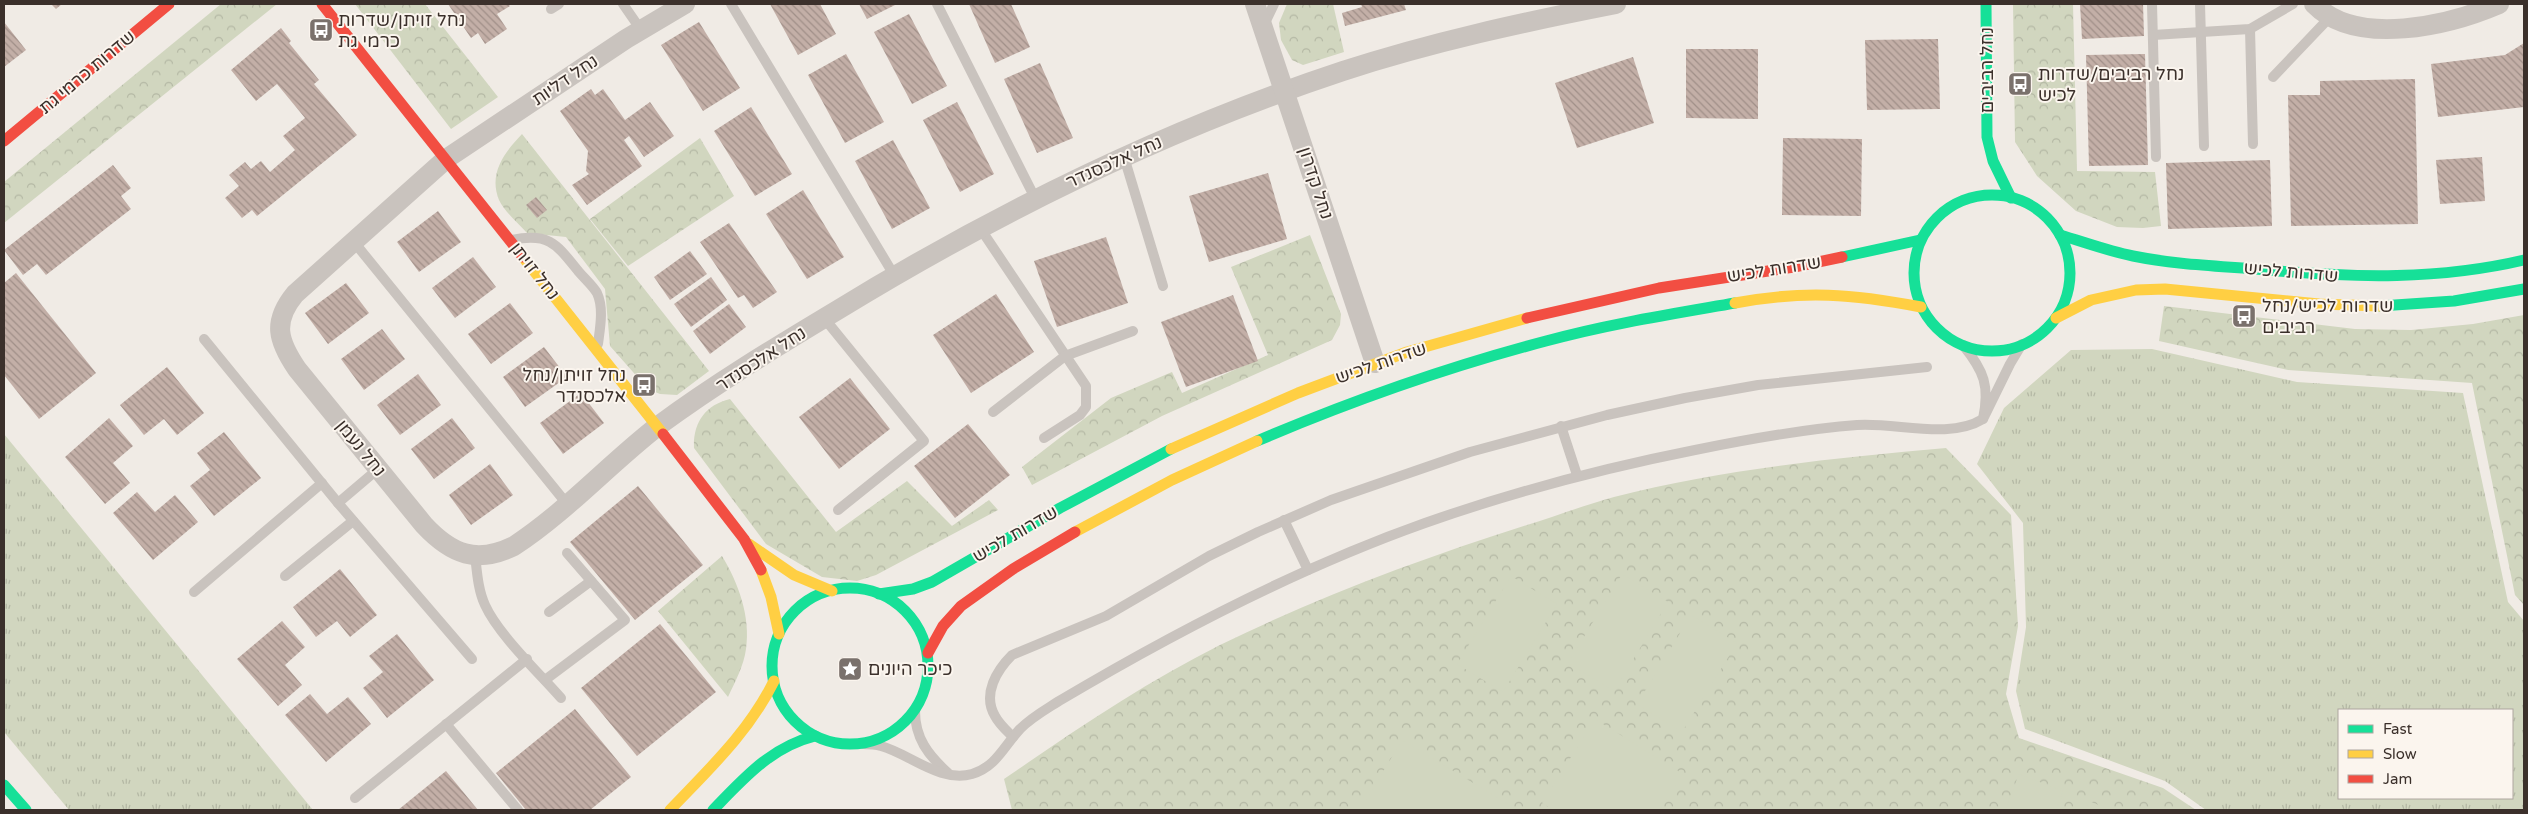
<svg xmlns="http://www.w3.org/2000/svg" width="2528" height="814" viewBox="0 0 2528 814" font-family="'Varela Round','Noto Sans Hebrew',sans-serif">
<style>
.grass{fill:url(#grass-tufts);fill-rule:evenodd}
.forest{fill:url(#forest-crowns)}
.pitch{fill:#d1d6bf}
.building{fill:url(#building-back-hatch)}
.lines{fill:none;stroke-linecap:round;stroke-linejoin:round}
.lane{stroke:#c9c3be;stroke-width:10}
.street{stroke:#c9c3be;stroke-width:20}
.fast{stroke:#16e098;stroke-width:11}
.slow{stroke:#ffcf43;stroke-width:11}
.jam{stroke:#f24e42;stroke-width:11}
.labels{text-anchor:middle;stroke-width:4;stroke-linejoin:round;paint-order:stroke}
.poi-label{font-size:18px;fill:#3b302b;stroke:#fbf5ee;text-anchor:start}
.street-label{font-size:18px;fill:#3b302b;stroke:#fbf5ee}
</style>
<defs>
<pattern id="grass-tufts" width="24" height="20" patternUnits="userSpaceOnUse" patternTransform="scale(1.25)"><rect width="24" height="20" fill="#d1d6bf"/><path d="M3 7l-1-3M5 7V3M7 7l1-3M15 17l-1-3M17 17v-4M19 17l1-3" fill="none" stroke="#b4b8a4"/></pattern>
<pattern id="forest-crowns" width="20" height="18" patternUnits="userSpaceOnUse" patternTransform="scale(1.25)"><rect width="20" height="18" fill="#d1d6bf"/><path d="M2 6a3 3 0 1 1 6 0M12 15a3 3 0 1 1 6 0" fill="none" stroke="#b4b8a4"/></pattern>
<pattern id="building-back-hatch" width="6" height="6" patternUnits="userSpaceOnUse" patternTransform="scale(1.25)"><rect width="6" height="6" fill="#c3afa7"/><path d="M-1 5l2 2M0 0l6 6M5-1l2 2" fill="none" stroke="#a08f88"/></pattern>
</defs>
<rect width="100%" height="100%" fill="#f0ebe5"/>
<g class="grass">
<path d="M2152,349l145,33 166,11 45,209 16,19v189h-318l-41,-29 -140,-52 -9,-38 10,-64 -3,-104 -46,-59 27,-56 67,-58zM2339,710h173v88h-173z"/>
<path d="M4,434l309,376h-244l-65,-78z"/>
</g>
<g class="forest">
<path d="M221,4h56l-273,219v-41z"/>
<path d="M355,4h70l73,93 -47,32z"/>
<path d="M1287,4h46l11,48 -41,13 -11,-5 -11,-20 -2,-17z"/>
<path d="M2013,4h60l4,167 78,1 6,54 -18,2 -26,-1 -41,-16 -39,-35 -22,-34z"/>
<path d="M522,134l187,237 -32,24 -17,-1 -12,-5 -38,-43 -5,-57 -39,-52 -39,-4c-9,-10 -23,-22 -28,-33 -11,-27 6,-48 23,-66z"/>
<path d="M700,138l34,58 -106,70 -38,-47z"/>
<path d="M1310,235l31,79 -1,11 -8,15 -170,76 -130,69 -10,-18 89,-69 61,-26 10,21 86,-38 -37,-88z"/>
<path d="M2164,306l191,23 56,1 62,-6 51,-9v290l-9,-10 -43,-212 -184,-13 -129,-29z"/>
<path d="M730,399l106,133 71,-51 45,45 37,-26 9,10 -122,65 -19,6 -35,-4 -56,-33 -72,-96c-1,-25 11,-43 36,-49z"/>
<path d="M1946,448l65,67 7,111 -12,68 13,44 144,50 33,22h-1184l-8,-31c70,-48 140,-96 216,-134 98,-48 203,-87 307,-120 29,-9 58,-20 87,-28 108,-28 222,-39 332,-49z"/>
<path d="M722,556c16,26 29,61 24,93 -2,16 -11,33 -18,48l-70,-86z"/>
</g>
<g class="pitch">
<path d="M1622,574l46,28 -54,89 -46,-28z"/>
<path d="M1511,576l46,28 -54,88 -46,-28z"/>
<path d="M1691,615l46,28 -55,89 -45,-28z"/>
<path d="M1595,719l88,55 -23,36h-107l-11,-7z"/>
<path d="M1402,740l116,70h-158z"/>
<path d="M2019,774l44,17 -7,19h-51z"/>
<path d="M2089,801l22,9h-26z"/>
</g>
<g class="building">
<path d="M51,4h11l-6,5z"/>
<path d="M448,4h60l2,2 -13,8 10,15 -22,15 -7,-11 -7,5z"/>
<path d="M770,4h50l16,30 -38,21z"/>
<path d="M859,4h38l-30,15z"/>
<path d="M969,4h42l19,43 -35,16z"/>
<path d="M1361,4h43l2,6 -61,16 -3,-13 20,-6z"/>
<path d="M2080,4h63l1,32 -62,3z"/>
<path d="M909,14l38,72 -35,18 -38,-72z"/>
<path d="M4,22l22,28 -22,17z"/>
<path d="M699,22l41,66 -37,23 -42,-66z"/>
<path d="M281,28l10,13 -2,2 30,37 -5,4 43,51 -100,81 -5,-6 -10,8 -17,-20 14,-12 -10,-11 16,-13 6,7 10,-8 9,11 25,-22 -12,-14 22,-18 -28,-34 -21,17 -25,-31z"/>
<path d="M1938,39l2,70 -73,1 -2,-70z"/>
<path d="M2524,43v64l-86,10 -7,-53 74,-9z"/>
<path d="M1686,49h72v70l-72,-1z"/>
<path d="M846,54l38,68 -39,21 -37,-68z"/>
<path d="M2145,54l3,111 -59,1 -3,-111z"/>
<path d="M1633,57l21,66 -77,25 -22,-65z"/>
<path d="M1040,63l33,75 -36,15 -33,-74z"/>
<path d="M2415,79l3,145 -127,2 -3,-131h32v-14z"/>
<path d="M591,89l4,6 8,-6 22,31 25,-18 24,34 -30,21 -15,-21 -5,4 18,26 -55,39 -15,-20 17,-11 -3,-3 2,-20 -28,-40z"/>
<path d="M957,102l37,72 -34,18 -37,-72z"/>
<path d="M751,107l41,67 -37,22 -41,-65z"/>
<path d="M1783,138l79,1 -1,77 -79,-1z"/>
<path d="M893,140l37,68 -38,21 -37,-68z"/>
<path d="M2482,157l3,44 -45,3 -4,-44z"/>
<path d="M2270,160l2,66 -104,3 -2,-66z"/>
<path d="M113,165l18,23 -10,8 10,13 -85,66 -9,-11 -14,11 -19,-25z"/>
<path d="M1268,173l19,66 -78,23 -20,-66z"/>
<path d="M803,190l41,67 -37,22 -41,-65z"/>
<path d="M536,197l11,13 -10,8 -11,-13z"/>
<path d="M438,211l23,31 -42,30 -22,-30z"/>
<path d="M729,223l48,69 -24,16 -9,-13 -6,3 -38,-56z"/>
<path d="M1106,237l22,66 -71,24 -23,-66z"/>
<path d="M690,251l17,23 -37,26 -16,-23z"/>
<path d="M473,257l23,30 -41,31 -23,-30z"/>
<path d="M16,273l80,100 -57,46 -35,-44v-92z"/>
<path d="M711,277l16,23 -36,27 -17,-23z"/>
<path d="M346,283l23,30 -41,31 -23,-31z"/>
<path d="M996,294l38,58 -63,41 -38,-58z"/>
<path d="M1233,295l25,66 -72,26 -25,-65z"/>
<path d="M510,303l23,30 -42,31 -23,-30z"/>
<path d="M729,304l17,23 -36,27 -17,-23z"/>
<path d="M382,329l23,30 -41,31 -23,-31z"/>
<path d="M544,347l23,30 -42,30 -22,-30z"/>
<path d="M167,367l37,46 -27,22 -13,-16 -20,16 -24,-30z"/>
<path d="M418,374l23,31 -41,30 -23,-30z"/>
<path d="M850,378l40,51 -51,40 -40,-52z"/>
<path d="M581,393l23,30 -41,31 -23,-31z"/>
<path d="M109,418l24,28 -20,17 17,20 -25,21 -40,-47z"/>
<path d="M452,418l23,30 -41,31 -23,-30z"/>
<path d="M968,424l42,51 -55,43 -41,-52z"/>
<path d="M224,432l37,46 -47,38 -24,-30 20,-16 -13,-17z"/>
<path d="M490,464l23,31 -42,30 -22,-30z"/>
<path d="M638,486l65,79 -68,55 -65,-78z"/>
<path d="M137,492l18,20 20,-17 23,27 -45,38 -40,-47z"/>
<path d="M340,569l37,46 -27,22 -13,-16 -21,16 -23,-30z"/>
<path d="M282,621l23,26 -20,18 17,20 -24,21 -41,-47z"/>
<path d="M660,624l56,68 -79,64 -56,-68z"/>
<path d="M397,634l37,46 -47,38 -24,-30 20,-16 -14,-16z"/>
<path d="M310,694l17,20 21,-17 23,27 -45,38 -41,-47z"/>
<path d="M575,709l56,68 -41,33h-64l-30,-37z"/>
<path d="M446,771l32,39h-80z"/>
</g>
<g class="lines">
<g class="lane">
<path d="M623,4l18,26"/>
<path d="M731,4l163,271"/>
<path d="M937,4l98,194"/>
<path d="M2152,4l4,153"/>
<path d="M2200,4l4,142"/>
<path d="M551,9l8,-5"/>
<path d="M1264,25l10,-21"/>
<path d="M2250,29l3,115"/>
<path d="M2153,35l97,-6 43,-25"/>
<path d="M2273,77l58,-61"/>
<path d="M1124,157l39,129"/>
<path d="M980,228l106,158v21l-6,8 -36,23"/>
<path d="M512,240c38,-8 45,5 67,32 6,7 14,14 18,21 7,15 3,35 1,51"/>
<path d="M354,242l213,262"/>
<path d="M824,318l100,123 -86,69"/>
<path d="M204,339l134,164 134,156"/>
<path d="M1963,345c21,26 27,41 20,74l27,-55 12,-20"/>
<path d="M993,412l72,-56 68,-25"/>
<path d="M1561,426l16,49"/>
<path d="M338,503l40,-34"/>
<path d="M1284,520l24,50"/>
<path d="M475,555c2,17 3,35 10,50 13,29 54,68 76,93"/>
<path d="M285,576l68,-55"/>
<path d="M194,592l128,-109"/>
<path d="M549,612l42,-31"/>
<path d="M545,680l80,-60 -58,-67"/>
<path d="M915,711c0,27 13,44 33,62"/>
<path d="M446,724l72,86"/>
<path d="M1013,737c-6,-6 -14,-13 -18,-21 -13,-22 2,-46 17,-61l94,-39 103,-60 49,-24 73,-32 139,-48 137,-37 78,-17 73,-13 169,-18"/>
<path d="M863,744c6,0 12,0 18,2 29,8 59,37 91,28 24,-7 32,-28 48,-45 12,-12 25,-19 39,-28 116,-69 239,-133 366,-178 88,-31 179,-55 270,-73 54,-11 108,-21 162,-25 39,-3 92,15 126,-6"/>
<path d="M355,798l172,-139"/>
</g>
<g class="street">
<path d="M685,4l-59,35 -180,120 -151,135c-23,28 -17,47 2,75l127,156c28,30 53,39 90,21 52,-34 95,-82 144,-120 57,-42 118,-79 178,-115 160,-98 328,-181 507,-240 89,-29 181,-49 273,-67"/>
<path d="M1255,4l120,359"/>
<path d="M2314,4c43,44 136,21 185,0"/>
</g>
<g class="fast">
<path d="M1986,4l1,133 6,24 18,37"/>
<circle cx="1992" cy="273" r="78"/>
<path d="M2060,235c24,7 48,16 73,21 44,9 90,10 135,14 87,8 171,10 256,-10"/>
<path d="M1842,257l78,-17"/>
<path d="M2380,306l74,-5 70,-12"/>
<path d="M1257,441c94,-40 190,-74 289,-100 62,-17 126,-27 189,-38"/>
<circle cx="850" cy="666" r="78"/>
<path d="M879,594l34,-5 19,-7 128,-74 111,-59"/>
<path d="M4,785l22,25"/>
<path d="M713,810c31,-32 58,-63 102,-74"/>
</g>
<g class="slow">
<path d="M523,257l140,177"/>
<path d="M1735,303c69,-13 118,-9 186,4"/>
<path d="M2056,318l35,-18 45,-10 29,-1 154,15 61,2"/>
<path d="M1171,449l127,-56 109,-41 120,-34"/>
<path d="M1075,532l97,-52 85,-39"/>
<path d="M749,544l45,31 38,16"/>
<path d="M761,570l10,27 8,37"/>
<path d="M670,810c39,-41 79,-78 104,-129"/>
</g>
<g class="jam">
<path d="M322,4l201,253"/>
<path d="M4,141l165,-137"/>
<path d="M1527,318l132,-30 135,-21 48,-10"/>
<path d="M663,434l81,105 17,31"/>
<path d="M928,653l15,-27 18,-20 52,-37 62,-37"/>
</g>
</g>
<defs>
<symbol id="bus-square" viewBox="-11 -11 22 22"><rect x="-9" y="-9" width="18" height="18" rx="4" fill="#7a716c" stroke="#fbf5ee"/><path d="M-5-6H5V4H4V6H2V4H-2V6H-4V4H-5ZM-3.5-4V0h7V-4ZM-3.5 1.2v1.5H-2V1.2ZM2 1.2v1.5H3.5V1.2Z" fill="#fff"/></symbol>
<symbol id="sight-square" viewBox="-11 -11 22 22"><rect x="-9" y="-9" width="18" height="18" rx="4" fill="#7a716c" stroke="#fbf5ee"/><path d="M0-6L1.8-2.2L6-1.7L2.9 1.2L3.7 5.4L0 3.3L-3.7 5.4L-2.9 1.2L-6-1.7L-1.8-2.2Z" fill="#fff"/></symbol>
</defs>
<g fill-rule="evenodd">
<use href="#bus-square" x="307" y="16" width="28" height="28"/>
<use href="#bus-square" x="2006" y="70" width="28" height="28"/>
<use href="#bus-square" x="2230" y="302" width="28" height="28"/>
<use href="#bus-square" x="630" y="371" width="28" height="28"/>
<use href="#sight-square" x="836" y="655" width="28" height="28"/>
</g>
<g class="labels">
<g class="poi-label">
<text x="338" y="26">נחל זויתן/שדרות<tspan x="338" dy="21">כרמי גת</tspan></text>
<text x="2038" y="80">נחל רביבים/שדרות<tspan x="2038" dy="21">לכיש</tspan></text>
<text x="2262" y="312">שדרות לכיש/נחל<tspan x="2262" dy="21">רביבים</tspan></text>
<text x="626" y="381" text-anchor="end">נחל זויתן/נחל<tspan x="626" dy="21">אלכסנדר</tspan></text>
<text x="868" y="675">כיכר היונים</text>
</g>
<g class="street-label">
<text transform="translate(1987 70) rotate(-90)" y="6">נחל רביבים</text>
<text transform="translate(87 72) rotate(-40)" y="6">שדרות כרמי גת</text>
<text transform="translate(565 80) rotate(-34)" y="6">נחל דליות</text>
<text transform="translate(1114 162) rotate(-24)" y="6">נחל אלכסנדר</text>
<text transform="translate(1316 183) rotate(72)" y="6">נחל קדרון</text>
<text transform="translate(1774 269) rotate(-9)" y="6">שדרות לכיש</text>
<text transform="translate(535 271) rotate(52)" y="6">נחל זויתן</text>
<text transform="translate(2291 272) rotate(5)" y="6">שדרות לכיש</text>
<text transform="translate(761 359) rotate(-33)" y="6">נחל אלכסנדר</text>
<text transform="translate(1381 363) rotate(-19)" y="6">שדרות לכיש</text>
<text transform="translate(361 448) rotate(51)" y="6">נחל נעמן</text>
<text transform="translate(1015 534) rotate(-30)" y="6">שדרות לכיש</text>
</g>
</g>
<rect width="2528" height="814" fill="none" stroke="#3b302b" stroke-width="10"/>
<rect x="2338" y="709" width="175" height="90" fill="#fbf5ee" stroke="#aea6a0"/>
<rect x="2348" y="725" width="25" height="8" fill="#16e098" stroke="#aea6a0"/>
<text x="2383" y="734" font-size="15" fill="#3b302b">Fast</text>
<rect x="2348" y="750" width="25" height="8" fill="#ffcf43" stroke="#aea6a0"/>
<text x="2383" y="759" font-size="15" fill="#3b302b">Slow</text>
<rect x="2348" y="775" width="25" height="8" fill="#f24e42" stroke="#aea6a0"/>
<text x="2383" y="784" font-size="15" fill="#3b302b">Jam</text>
</svg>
